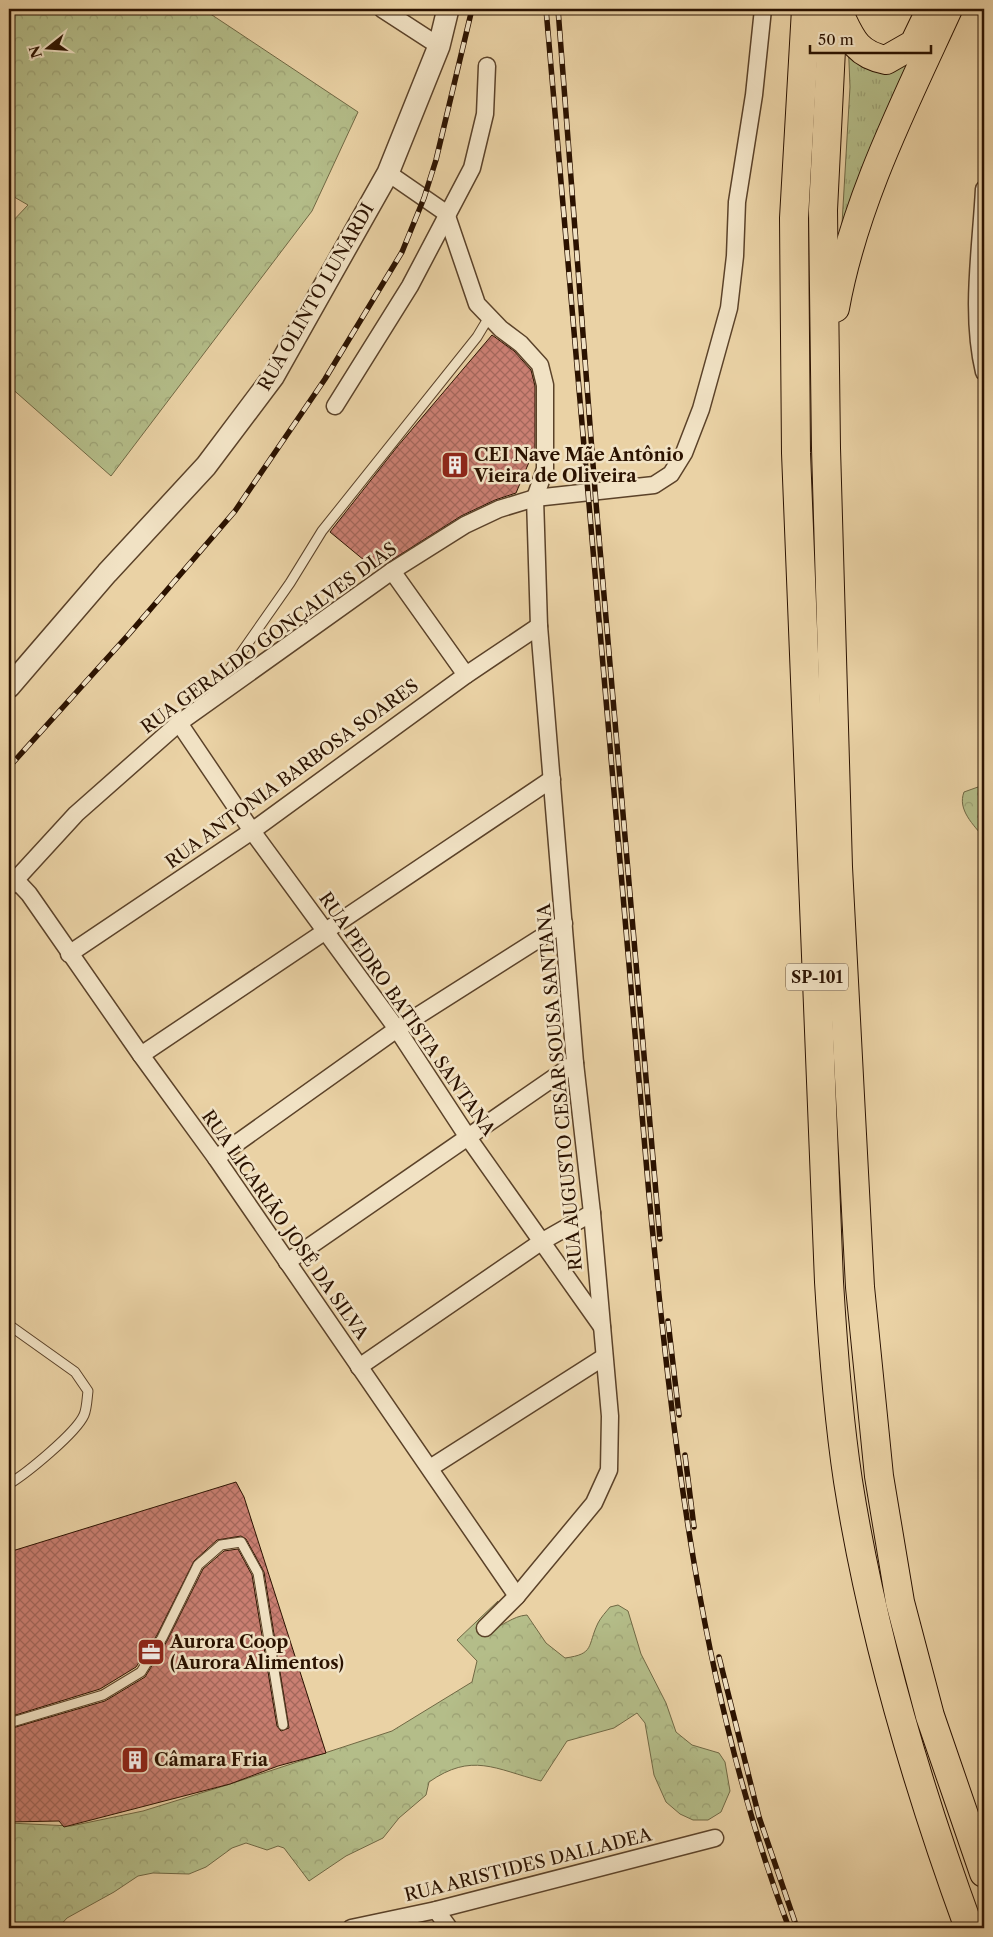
<svg xmlns="http://www.w3.org/2000/svg" width="993" height="1937" viewBox="0 0 993 1937" font-family="'Libre Caslon Text',serif">
<style>
.grass{fill:url(#grass-tufts);stroke:#706844}
.forest{fill:url(#forest-crowns);stroke:#706844}
.building{fill:url(#building-cross-hatch);stroke:#2b1200}
.lines{fill:none;stroke-linecap:round;stroke-linejoin:round}
.service-casing{stroke:#5b4229;stroke-width:11}
.minor-casing{stroke:#5b4229;stroke-width:19}
.tertiary-casing{stroke:#5b4229;stroke-width:24}
.trunk-casing{stroke:#2b1200;stroke-width:30}
.service{stroke:#f1e2c4;stroke-width:9}
.minor{stroke:#f1e2c4;stroke-width:16}
.tertiary{stroke:#f1e2c4;stroke-width:21}
.trunk{stroke:#ead2a5;stroke-width:28}
.rail-casing{stroke:#2b1200;stroke-width:5.5}
.rail{stroke:#f1e2c4;stroke-width:4;stroke-dasharray:11;stroke-linecap:butt}
.labels{text-anchor:middle;stroke-width:5;stroke-linejoin:round;paint-order:stroke}
.shield{fill:#f1e2c4;stroke:#66503b;stroke-width:1}
.shield-label{font-size:16px;font-weight:bold;fill:#2b1200}
.street-label{font-size:18px;fill:#2b1200;stroke:#f1e2c4}
.poi-label{font-size:18px;font-weight:bold;fill:#2b1200;stroke:#f1e2c4;text-anchor:start}
</style>
<defs>
<pattern id="grass-tufts" width="24" height="20" patternUnits="userSpaceOnUse" patternTransform="scale(1.25)"><rect width="24" height="20" fill="#b4bd89"/><path d="M3 7l-1-3M5 7V3M7 7l1-3M15 17l-1-3M17 17v-4M19 17l1-3" fill="none" stroke="#9ba174"/></pattern>
<pattern id="forest-crowns" width="20" height="18" patternUnits="userSpaceOnUse" patternTransform="scale(1.25)"><rect width="20" height="18" fill="#b4bd89"/><path d="M2 6a3 3 0 1 1 6 0M12 15a3 3 0 1 1 6 0" fill="none" stroke="#9ba174"/></pattern>
<pattern id="building-cross-hatch" width="8" height="8" patternUnits="userSpaceOnUse" patternTransform="scale(1.25)"><rect width="8" height="8" fill="#ca7f72"/><path d="M0 0l8 8M0 8l8-8" fill="none" stroke="#a4675b"/></pattern>
</defs>
<rect width="100%" height="100%" fill="#ead2a5"/>
<filter id="stains"><feTurbulence type="fractalNoise" baseFrequency=".004" numOctaves="4"/><feColorMatrix values="0 0 0 0 .2 0 0 0 0 .09 0 0 0 0 .02 0 0 0 .5 -.17"/></filter>
<radialGradient id="worn" r=".72"><stop offset=".6" stop-color="#630" stop-opacity="0"/><stop offset="1" stop-color="#630" stop-opacity=".3"/></radialGradient>
<path class="grass" d="M848,38c4,8 7,18 13,25 12,16 36,7 50,-1l-69,162 8,-137z"/>
<g class="forest">
<path d="M9,9h194l155,103 -46,99 -201,265 -102,-90v-161l19,-20 -19,-11z"/>
<path d="M978,787h6v51c-10,-13 -27,-28 -20,-46z"/>
<path d="M498,1601l-12,21 3,7c14,-2 23,-13 38,-14l19,28 19,15c30,-4 22,-12 33,-35 3,-6 8,-11 12,-16l8,-2 10,6 13,43 25,49 10,29 16,13 27,8 6,9 5,29 -9,21 -13,8h-15l-13,-6 -14,-12 -12,-27 -9,-52 -8,-10 -23,15 -47,13 -26,40c-46,-12 -69,-29 -112,1l-3,13 -27,23 -16,20 -37,18 -37,25 -25,-33 -6,-2 -11,4 -21,-7 -14,5 -26,19 -17,7 -36,-1 -15,3 -24,16 -47,26 -9,10 -49,-1v-104l62,3 72,-15 87,-27 162,-53 80,-49 5,-21 -20,-21z"/>
</g>
<g class="building">
<path d="M492,335l22,16 17,19 4,16v62l-19,45 -21,7 -34,16 -85,54 -46,-38 67,-85z"/>
<path d="M236,1482l8,15 82,256 -48,13 -48,18 -166,43 -5,-6 -50,1v-93l96,-28 40,-24 22,-36 36,-72 21,-18 14,-2 14,26 25,151 4,5 8,-3 -25,-156 -18,-33 -5,-3 -24,4 -23,21 -37,74 -21,32 -36,22 -91,28v-165z"/>
</g>
<g class="lines">
<defs>
<g id="service">
<path d="M213,693l77,-110 32,-52 155,-194 12,-20"/>
<path d="M9,1325l66,47 13,19c-1,7 -1,17 -4,24 -8,18 -57,58 -75,69"/>
<path d="M9,1723l94,-28 38,-23 21,-34 36,-73 23,-20 20,-3 17,31 25,152"/>
</g>
<g id="minor">
<path d="M382,9l57,37"/>
<path d="M388,173l58,40 31,91 24,25 20,15 19,21 5,20v84l-10,29 4,128 36,437 17,150 18,203 -1,54 -15,33 -77,93 -32,32"/>
<path d="M984,189c-3,60 -14,124 0,183"/>
<path d="M335,406l75,-120 62,-118 13,-54 2,-48"/>
<path d="M392,571l74,104"/>
<path d="M179,723l73,108 145,198 70,107 135,191"/>
<path d="M15,879l14,15 112,161 75,103 301,438"/>
<path d="M9,887l67,-73 103,-91 213,-152 73,-46 34,-16 36,-11 119,-13 17,-11 13,-21 17,-44 28,-101 6,-52 2,-54 17,-107 9,-86"/>
<path d="M69,954l183,-123 214,-156 73,-49"/>
<path d="M141,1055l411,-276"/>
<path d="M216,1158l181,-129 167,-106"/>
<path d="M287,1262l288,-199"/>
<path d="M359,1367l182,-125 51,-29"/>
<path d="M430,1468l174,-111"/>
<path d="M436,1910l13,18"/>
<path d="M351,1928l85,-18 279,-72"/>
</g>
<path id="tertiary" d="M9,687l98,-114 99,-107 67,-89 115,-204 51,-127 9,-37"/>
<g id="trunk">
<path d="M806,9l-12,209 2,235 33,829c4,66 9,133 19,199 24,153 68,302 121,447"/>
<path d="M833,9l-10,201 3,238 12,419 22,420 19,189 21,126 30,114 54,157"/>
<path d="M837,9c13,26 17,45 49,51l28,-16 13,-27"/>
<path d="M835,308c19,-105 69,-203 113,-299"/>
</g>
</defs>
<use href="#service" class="service-casing"/>
<use href="#minor" class="minor-casing"/>
<use href="#tertiary" class="tertiary-casing"/>
<use href="#trunk" class="trunk-casing"/>
<use href="#service" class="service"/>
<use href="#minor" class="minor"/>
<use href="#tertiary" class="tertiary"/>
<use href="#trunk" class="trunk"/>
<defs>
<g id="rail">
<path d="M546,9l103,1186c24,248 51,498 140,733"/>
<path d="M558,9l38,494 64,736"/>
<path d="M9,767l120,-133 106,-123 90,-132 77,-127 22,-54 12,-38 36,-151"/>
<path d="M668,1321l11,94"/>
<path d="M685,1455l9,72"/>
<path d="M719,1657l40,160 38,111"/>
</g>
</defs>
<use href="#rail" class="rail-casing"/>
<use href="#rail" class="rail"/>
</g>
<defs>
<symbol id="building-square" viewBox="-11 -11 22 22"><rect x="-9" y="-9" width="18" height="18" rx="4" fill="#8f2418" stroke="#f1e2c4"/><path d="M-4-6H4V6H1V3H-1V6H-4ZM-2.5-4.3h1.7v1.8h-1.7ZM.8-4.3h1.7v1.8H.8ZM-2.5-1h1.7V.8h-1.7ZM.8-1h1.7V.8H.8Z" fill="#fff"/></symbol>
<symbol id="office-square" viewBox="-11 -11 22 22"><rect x="-9" y="-9" width="18" height="18" rx="4" fill="#8f2418" stroke="#f1e2c4"/><path d="M-6-3h4V-5.5h4V-3h4V5H-6ZM-1-4.5V-3h2v-1.5ZM-6 0V1H6V0Z" fill="#fff"/></symbol>
</defs>
<g fill-rule="evenodd">
<use href="#building-square" x="439" y="449" width="32" height="32"/>
<use href="#office-square" x="135" y="1636" width="32" height="32"/>
<use href="#building-square" x="119" y="1744" width="32" height="32"/>
</g>
<g class="labels">
<rect class="shield" x="786" y="963.5" width="62" height="27" rx="4"/>
<g class="shield-label">
<text x="817" y="983">SP-101</text>
</g>
<g class="street-label">
<text transform="translate(316 297) rotate(-60)" y="6">RUA OLINTO LUNARDI</text>
<text transform="translate(269 638) rotate(-36)" y="6">RUA GERALDO GONÇALVES DIAS</text>
<text transform="translate(292 774) rotate(-36)" y="6">RUA ANTONIA BARBOSA SOARES</text>
<text transform="translate(407 1014) rotate(55)" y="6">RUA PEDRO BATISTA SANTANA</text>
<text transform="translate(560 1087) rotate(-95)" y="6">RUA AUGUSTO CESAR SOUSA SANTANA</text>
<text transform="translate(285 1225) rotate(55)" y="6">RUA LICARIÃO JOSÉ DA SILVA</text>
<text transform="translate(528 1865) rotate(-14)" y="6">RUA ARISTIDES DALLADEA</text>
</g>
<g class="poi-label">
<text x="474" y="461">CEI Nave Mãe Antônio<tspan x="474" dy="21">Vieira de Oliveira</tspan></text>
<text x="170" y="1648">Aurora Coop<tspan x="170" dy="21">(Aurora Alimentos)</tspan></text>
<text x="154" y="1766">Câmara Fria</text>
</g>
</g>
<rect width="993" height="1937" fill="none" stroke="#ead2a5" stroke-width="30"/>
<rect x="10" y="10" width="973" height="1917" fill="none" stroke="#2b1200" stroke-width="2.5"/>
<rect x="15" y="15" width="963" height="1907" fill="none" stroke="#2b1200"/>
<g transform="translate(48 48) rotate(253)" stroke="#f1e2c4" stroke-width="4" paint-order="stroke">
<path d="M0-4L9 19L0 12L-9 19Z" fill="#2b1200"/>
<text y="-8" font-size="14" font-weight="bold" text-anchor="middle" fill="#2b1200">N</text>
</g>
<path d="M810 45v8h121v-8" fill="none" stroke="#2b1200" stroke-width="2.5"/>
<text x="818" y="45" font-size="15" fill="#2b1200" stroke="#f1e2c4" stroke-width="4" paint-order="stroke">50 m</text>
<rect width="100%" height="100%" filter="url(#stains)"/>
<rect width="100%" height="100%" fill="url(#worn)"/>
</svg>
